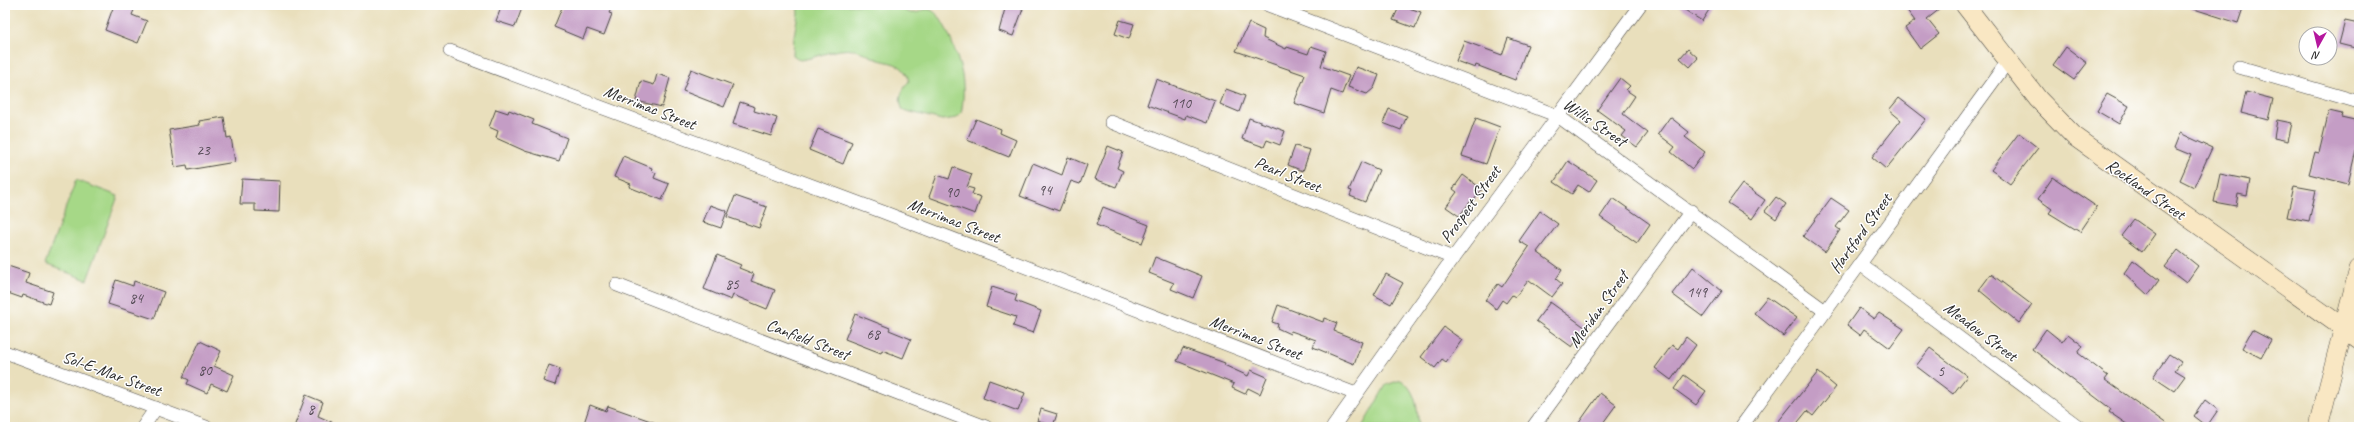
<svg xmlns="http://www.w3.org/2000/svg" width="2364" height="432" viewBox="0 0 2364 432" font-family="Caveat,sans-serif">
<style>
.green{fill:#a6d887;stroke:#688259}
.building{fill:#c49dc5}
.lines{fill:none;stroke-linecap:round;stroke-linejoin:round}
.street-casing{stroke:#484641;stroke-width:14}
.secondary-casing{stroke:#484641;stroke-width:20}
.street{stroke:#fff;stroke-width:13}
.secondary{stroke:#f9e7c3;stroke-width:19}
.labels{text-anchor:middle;stroke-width:3;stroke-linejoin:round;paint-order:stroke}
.number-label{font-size:15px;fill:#514852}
.street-label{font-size:17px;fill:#2b2b2b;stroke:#fff}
</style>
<rect width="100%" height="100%" fill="#fff"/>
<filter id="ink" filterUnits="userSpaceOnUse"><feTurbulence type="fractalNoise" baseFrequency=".025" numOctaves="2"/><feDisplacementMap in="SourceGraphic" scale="8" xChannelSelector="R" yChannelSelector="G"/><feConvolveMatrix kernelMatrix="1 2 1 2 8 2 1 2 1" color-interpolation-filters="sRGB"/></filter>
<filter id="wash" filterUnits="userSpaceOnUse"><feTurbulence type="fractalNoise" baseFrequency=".012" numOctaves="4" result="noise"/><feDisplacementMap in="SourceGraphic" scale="16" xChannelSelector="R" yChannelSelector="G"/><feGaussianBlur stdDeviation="0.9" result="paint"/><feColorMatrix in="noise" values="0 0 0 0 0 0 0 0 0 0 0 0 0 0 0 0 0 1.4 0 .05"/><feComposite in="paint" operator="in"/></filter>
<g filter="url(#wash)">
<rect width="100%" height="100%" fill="#e9dfbc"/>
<g class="green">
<path d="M797,5h101c4,3 10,9 16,8 6,0 10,-6 17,-3 14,6 26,46 30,60 3,12 3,31 0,43l-4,5 -15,2 -39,-10c-6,-12 -1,-19 6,-29 -5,-17 -14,-17 -30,-21 -8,-3 -16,-9 -25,-10 -19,-3 -36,8 -54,10l-7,-5 1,-19 4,-23z"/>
<path d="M76,180l42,16 -31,84 -42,-16z"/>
<path d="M1401,380c16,11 16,29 18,47h-57l24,-42z"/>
</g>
<g id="blocks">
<g class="building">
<path d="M114,5h22l-4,10 15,6 -9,22 -33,-13z"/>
<path d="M502,5h11l9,3 -7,19 -19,-6z"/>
<path d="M563,5h50l-4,8 3,1 -8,21 -17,-6 -4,10 -29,-12z"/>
<path d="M1006,5l17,4 -10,27 -14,-5z"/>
<path d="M1400,5l21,7 -6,16 -22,-8z"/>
<path d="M1677,5h35l-10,16z"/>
<path d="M1903,5h42l-18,14 12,15 -19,15 -15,-21 10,-7z"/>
<path d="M2191,5h53l-6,18 -47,-15z"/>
<path d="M1120,20l14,4 -5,15 -14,-5z"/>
<path d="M2345,21l14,3v25l-20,-5z"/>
<path d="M1249,23l15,7 -1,8 23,11 1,-2 21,7 3,-8 15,5 -5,15 28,10 -7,18 -11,-4 -7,23 -30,-10 11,-28 -69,-24z"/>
<path d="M1508,38l20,7 -13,35 -39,-15 -1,3 -19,-7 8,-20 38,14z"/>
<path d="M2066,47l21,16 -13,17 -21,-15z"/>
<path d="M1688,49l10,9 -8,9 -10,-9z"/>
<path d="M1356,67l23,8 -5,13 -7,6 -19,-7z"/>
<path d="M691,69l42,16 -9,22 -41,-16z"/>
<path d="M657,74l13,4 -8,29 -26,-6 5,-20 13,4z"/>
<path d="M1620,78l10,8 -4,4 9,6 -12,18 25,19 -11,14 -15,-11 4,-5 -29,-21z"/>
<path d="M1156,79l59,22 -8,22 -21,-8 -1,4 -38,-14z"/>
<path d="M1226,89l19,7 -6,16 -19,-8z"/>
<path d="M2246,92l27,7 -5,21 -27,-7z"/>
<path d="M2107,94l22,12 -10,18 -22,-13z"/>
<path d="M1899,98l27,21 -40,50 -14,-12 29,-37 -12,-10z"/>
<path d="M740,102l15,5 -1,4 23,7 -6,18 -38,-12z"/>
<path d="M496,109l12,4 1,-3 25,10 -2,4 35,14 -8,23 -34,-10 -29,-13 2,-7 -9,-4z"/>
<path d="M1389,109l18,7 -6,14 -18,-7z"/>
<path d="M2329,111l13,3 -1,3 18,4v16l-11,47 -39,-10 6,-22 4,1z"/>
<path d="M224,117l3,21 4,-1 4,25 -47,8 -1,-5 -12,2 -6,-37 31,-5 -1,-4z"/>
<path d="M1670,117l19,15 -4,5 20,15 -13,17 -21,-17 4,-5 -17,-13z"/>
<path d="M1249,118l36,13 -5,14 -13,-5 -3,7 -22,-8z"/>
<path d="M1476,118l24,9 -14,37 -24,-8z"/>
<path d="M976,119l25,10 -1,4 16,7 -7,17 -42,-17z"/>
<path d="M2277,120l15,3 -4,18 -14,-3z"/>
<path d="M818,129l34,13 -9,22 -34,-14z"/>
<path d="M2019,133l19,15 -28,36 -19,-14z"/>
<path d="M2180,133l32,15 -18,39 -14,-7 11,-25 -17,-7z"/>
<path d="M1108,146l15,6 -6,16 6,3 -7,16 -21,-8z"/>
<path d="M1295,146l15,4 -7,21 -15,-6z"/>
<path d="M623,156l29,12 -1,3 5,2 -2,5 15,6 -7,16 -33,-13 2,-3 -17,-7z"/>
<path d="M1068,157l19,8 -7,19 -9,-3 -12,30 -39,-15 13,-33 29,12z"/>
<path d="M1568,161l29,19 -8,12 -11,-7 -6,9 -18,-12z"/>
<path d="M1361,162l18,8 -14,32 -15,-6 2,-5 -3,-1z"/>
<path d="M953,167l19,7 -5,13 7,2 -2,5 9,3 -6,17 -46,-17 8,-22 12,4z"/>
<path d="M2220,174l30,6 -3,16 -9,-2 -2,12 -22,-4z"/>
<path d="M1463,175l19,14 -10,14 -2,-1 -11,14 -13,-9 11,-15 -4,-3z"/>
<path d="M2053,177l44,30 -17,25 -31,-19 3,-4 -14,-10z"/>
<path d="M242,179l38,2 -1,31 -24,-1v-7h-15z"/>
<path d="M1742,184l23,16 -13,19 -24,-16z"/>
<path d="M2294,186l22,4 -7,31 -22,-4z"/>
<path d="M735,196l32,11 -8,21 -32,-11z"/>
<path d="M1776,197l10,7 -10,15 -11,-8z"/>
<path d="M1613,198l37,26 -13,19 -37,-26z"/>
<path d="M1831,198l18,12 -13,17 4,3 -15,22 -22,-16z"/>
<path d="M710,205l17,6 -6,17 -18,-6z"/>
<path d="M1103,207l46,18 -7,18 -46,-18z"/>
<path d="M1540,211l18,13 -21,28 25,18 -6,9 6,5 -10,13 -23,-17 -14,17 -3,-2 -6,8 -4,-3 -6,9 -11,-9 13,-16 4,3 27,-40 -10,-6z"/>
<path d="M2134,219l21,15 -13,18 -21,-16z"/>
<path d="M2178,250l20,16 -12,17 -21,-16z"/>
<path d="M717,255l24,10 -2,3 15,6 -3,7 24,9 -8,19 -34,-14 -2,5 -27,-11z"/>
<path d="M1155,257l47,19 -9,22 -22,-9 3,-6 -25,-10z"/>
<path d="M2133,260l26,20 -11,15 -24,-22z"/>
<path d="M5,265l24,8 -3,10 27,9 -4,12 -26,-9 -1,3 -17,-6z"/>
<path d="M1693,267l29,24 -19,26 -31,-23z"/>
<path d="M1386,274l17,9 -12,21 -17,-9z"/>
<path d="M1991,274l41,31 -13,18 -40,-33z"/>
<path d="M116,280l17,6 1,-5 30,11 -10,27 -46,-15z"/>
<path d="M992,287l25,8 -2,6 26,10 -8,22 -20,-7 3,-9 -30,-10z"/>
<path d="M1767,297l30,21 -14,18 -29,-23z"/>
<path d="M1550,302l36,26 -14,19 -36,-26z"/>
<path d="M1278,305l45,17 1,-4 13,5 -3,8 28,11 -8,22 -41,-17 3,-7 -25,-9 -1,3 -13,-6 1,-4 -6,-2z"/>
<path d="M1859,308l15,11 5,-6 25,16 -14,19 -26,-19 -4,6 -13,-10z"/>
<path d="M855,314l35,14 -1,2 22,9 -8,19 -21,-8 -1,3 -36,-14z"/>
<path d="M1444,327l18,13 -16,22 -4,-3 -7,9 -14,-11z"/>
<path d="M2046,329l16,13 6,-8 15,12 -5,7 30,23 -3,4 66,47h-40l-22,-15 2,-3 -79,-60z"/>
<path d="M2252,330l19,10 -10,18 -19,-10z"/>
<path d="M1686,337l10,8 -25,35 -16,-12 17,-23 6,4z"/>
<path d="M200,341l21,10 -7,15 20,9 -7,16 -16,-7 -4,9 -20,-9 2,-4 -6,-3z"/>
<path d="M1183,348l42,15 -1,2 24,11 3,-6 16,7 -7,17 -12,-6 -3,6 -13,-6 2,-4 -57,-23z"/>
<path d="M1930,348l37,28 -14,18 -37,-28z"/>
<path d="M2169,354l12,8 -6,8 10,6 -11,15 -21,-14z"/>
<path d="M549,365l11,4 -5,16 -12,-4z"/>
<path d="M1818,372l18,15 -23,29 -6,-5 -13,16h-20z"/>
<path d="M1684,375l22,16 -10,14 -22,-16z"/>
<path d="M989,380l36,13 -7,18 -35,-13z"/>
<path d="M1600,393l16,12 -16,22h-24z"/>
<path d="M306,395l17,7 -5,14 25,11h-49z"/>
<path d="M2205,400l13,10 -11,16 -13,-10z"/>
<path d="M590,405l16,6 2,-5 54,19v2h-67l-11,-4z"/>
<path d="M1041,409l16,5 -4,12 -16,-5z"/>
</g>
</g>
</g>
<g filter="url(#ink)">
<use href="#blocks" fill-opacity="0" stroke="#484641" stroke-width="1"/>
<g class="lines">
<defs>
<g id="street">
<path d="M1268,5l290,111 267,195"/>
<path d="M450,51l433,161 473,182"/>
<path d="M2239,67l120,35"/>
<path d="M1111,122l342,136"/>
<path d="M1860,264l219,163"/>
<path d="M617,285l369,142"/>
<path d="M5,352l201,75"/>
<path d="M143,427l13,-19"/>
<path d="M1333,427l120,-169 187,-253"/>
<path d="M1533,427l158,-216"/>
<path d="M1741,427l267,-366"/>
</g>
<g id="secondary">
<path d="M1965,5l73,94 36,37 285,203"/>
<path d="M2318,427l41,-158"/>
</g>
</defs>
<use href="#street" class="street-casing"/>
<use href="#secondary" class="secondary-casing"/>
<use href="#street" class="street"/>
<use href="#secondary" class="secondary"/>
</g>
</g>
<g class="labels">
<g class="number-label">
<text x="1181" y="108">110</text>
<text x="203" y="155">23</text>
<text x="1045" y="195">94</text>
<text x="952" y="197">90</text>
<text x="732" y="289">85</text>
<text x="1697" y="297">149</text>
<text x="136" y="303">84</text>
<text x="873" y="339">68</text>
<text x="205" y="375">80</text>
<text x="1941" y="376">5</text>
<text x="311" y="414">8</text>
</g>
<g class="street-label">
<text transform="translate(650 107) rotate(21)" y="6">Merrimac Street</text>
<text transform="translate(1595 122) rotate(34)" y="6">Willis Street</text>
<text transform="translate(1288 174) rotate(22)" y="6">Pearl Street</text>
<text transform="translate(2146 189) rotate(35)" y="6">Rockland Street</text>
<text transform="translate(1470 204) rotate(-54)" y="6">Prospect Street</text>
<text transform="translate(954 220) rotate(21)" y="6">Merrimac Street</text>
<text transform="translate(1860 233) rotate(-54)" y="6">Hartford Street</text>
<text transform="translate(1598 309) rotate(-54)" y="6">Meridan Street</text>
<text transform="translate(1981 331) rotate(37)" y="6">Meadow Street</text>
<text transform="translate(1256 337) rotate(21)" y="6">Merrimac Street</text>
<text transform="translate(808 339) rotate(21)" y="6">Canfield Street</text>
<text transform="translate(112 373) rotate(20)" y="6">Sol-E-Mar Street</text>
</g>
</g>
<rect width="2364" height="432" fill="none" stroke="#fff" stroke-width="20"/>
<g transform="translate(2318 46) rotate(188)"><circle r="19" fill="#ffffff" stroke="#aaaaaa"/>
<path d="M0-3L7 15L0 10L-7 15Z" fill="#b5179e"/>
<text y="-6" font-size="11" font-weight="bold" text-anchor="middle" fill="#2b2b2b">N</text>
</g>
</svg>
